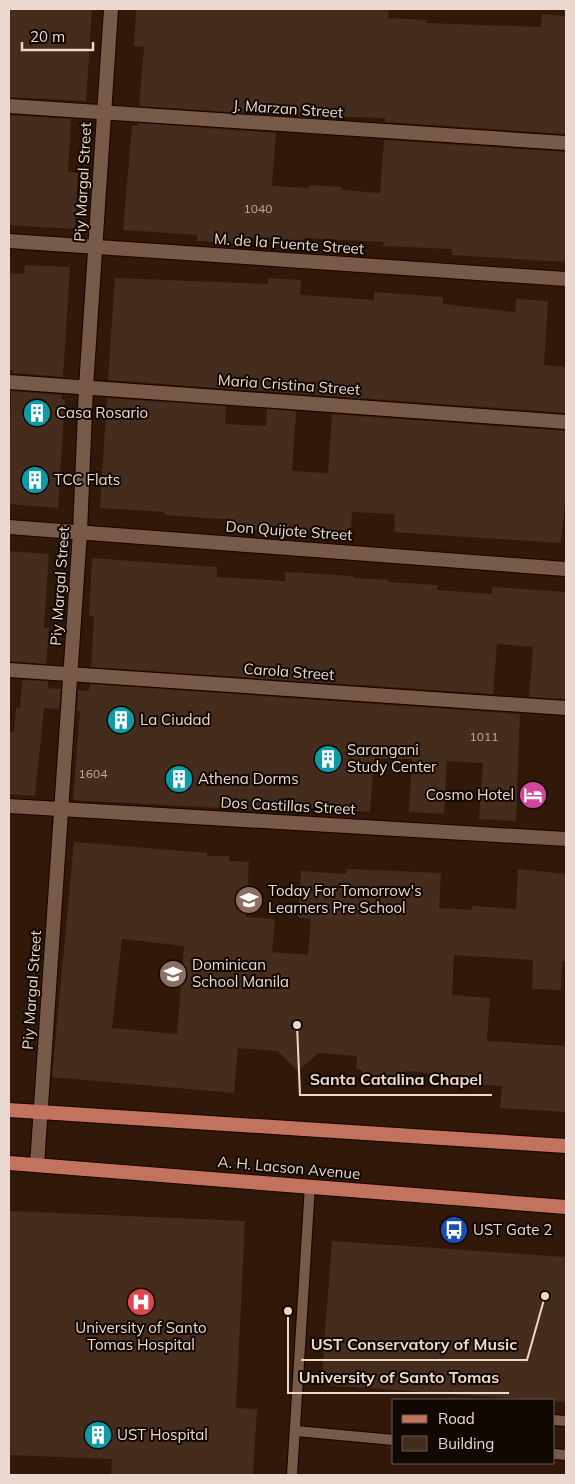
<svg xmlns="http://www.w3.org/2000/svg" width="575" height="1484" viewBox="0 0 575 1484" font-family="Mulish,sans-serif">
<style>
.building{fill:#462c1c;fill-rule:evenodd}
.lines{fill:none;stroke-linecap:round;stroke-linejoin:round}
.service-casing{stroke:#180300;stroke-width:12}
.minor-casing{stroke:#180300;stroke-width:16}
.tertiary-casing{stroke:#180300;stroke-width:16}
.primary-casing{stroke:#180300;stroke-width:16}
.service{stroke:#785a49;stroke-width:10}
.minor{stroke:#785a49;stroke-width:14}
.tertiary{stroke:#785a49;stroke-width:14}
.primary{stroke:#c1735e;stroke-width:14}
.labels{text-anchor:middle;stroke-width:4;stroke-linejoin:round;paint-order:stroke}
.number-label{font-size:12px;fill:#c1aea2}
.street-label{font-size:15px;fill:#ead9cf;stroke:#110703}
.poi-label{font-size:15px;fill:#ead9cf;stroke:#110703;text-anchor:start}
.leader{fill:none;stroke:#ead9cf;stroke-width:2}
.callout-dot{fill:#ead9cf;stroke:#110703;stroke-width:2}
.callout-label{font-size:16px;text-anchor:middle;font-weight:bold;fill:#ead9cf;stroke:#110703;stroke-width:4;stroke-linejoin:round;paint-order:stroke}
</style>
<rect width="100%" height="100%" fill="#311808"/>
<g class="building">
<path d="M10,9h82l-6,92 -77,-4z"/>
<path d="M136,9h253l-1,9 38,2v3l115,4 1,-13 24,2v118l-181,-12v-4l-108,-3 -138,-9 5,-59 -10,-1z"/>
<path d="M9,115l62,4 -3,53 10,1 -3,56 -66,-4z"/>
<path d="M138,123l138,10 -4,53 36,2 1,-3 33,2v3l38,3 4,-53 182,12v110l-114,-7v-6l-69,-3 1,-4 -80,-4 -1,5 -66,-7v7l-40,-2v-6l-74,-5 9,-105 6,1z"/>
<path d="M25,265l45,2 -7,110 -51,-4 1,-3h-4v-97l15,1z"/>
<path d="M115,278l153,6v-6l33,2 -1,15 74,5v-8l69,5v7l72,8 1,-13 32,2 -4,64 22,2v46l-458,-33z"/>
<path d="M11,391l51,4v4l3,1 -7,108 -49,-4z"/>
<path d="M107,398l119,8 -1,18 41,2 1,-17 29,2 -4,60 36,2 4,-59 234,17v59l-5,53 -167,-11 1,-18 -43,-2 -1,19 -65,-2 -1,4 -50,-4 1,-9 -72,-5 1,-3 -65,-4z"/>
<path d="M9,551l40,3 -5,74h5l-3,36 -37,-3z"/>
<path d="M92,558l125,9v10l68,4v-9l68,4v2l35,2v2l50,3 -1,5 55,4v-7l74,5v107l-37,-2 4,-50 -36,-3 -4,50 -402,-27 3,-51h-5z"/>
<path d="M22,680l26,1v7l13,1 -2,20 -15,-1 -9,88 -26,-2v-62h5l2,-24 4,1z"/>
<path d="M90,684l430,30 -4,107 -37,-2 4,-56 -36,-2 -3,53 -35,-2 3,-53h-38l-4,53 -98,-7v6l-199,-11 7,-89h-3l1,-21 11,1z"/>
<path d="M74,842l133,11v3h22v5l20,1 -3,55 29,2 -3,33 36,3 3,-36 -13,-1 3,-47 45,3v-5l95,4 -2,35 33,2v-4l44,3 2,-40 48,5v87h-4l-1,29 -29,-1 1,-29 -79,-5 -2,40 38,3 -3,43 79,5v66l-66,-4 2,-22 -36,-2 -8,3h-17v-13l-35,-3 -1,7 -11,-1v4l-8,-1 -8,4 -17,-1 1,-13 -6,-1 1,-13 -39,-3 -20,18 -20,-20 -40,-3 -4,45 -182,-16zM122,939l62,7 -7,88 -65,-6z"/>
<path d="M9,1211l236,10 -9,187 21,1 -4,66h-142l1,-16 -103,-4z"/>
<path d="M332,1241l234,16v145l-245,-17z"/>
</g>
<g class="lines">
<defs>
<g id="service">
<path d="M554,1420l12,1"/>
<path d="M296,1431l98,9"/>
<path d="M554,1454l12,1"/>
<path d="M292,1475l18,-290"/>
</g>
<g id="minor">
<path d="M9,106l557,37"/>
<path d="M9,382l557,40"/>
<path d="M9,527l557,42"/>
<path d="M9,670l557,38"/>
<path d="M9,806l557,33"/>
</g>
<g id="tertiary">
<path d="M9,241l557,38"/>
<path d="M37,1165l43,-633 6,-145 25,-378"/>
</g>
<g id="primary">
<path d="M9,1110l557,36"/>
<path d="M9,1163l557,44"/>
</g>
</defs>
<use href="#service" class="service-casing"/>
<use href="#minor" class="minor-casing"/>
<use href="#tertiary" class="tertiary-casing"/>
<use href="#primary" class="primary-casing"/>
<use href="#service" class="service"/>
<use href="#minor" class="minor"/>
<use href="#tertiary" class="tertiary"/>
<use href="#primary" class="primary"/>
</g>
<defs>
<symbol id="building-disc" viewBox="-11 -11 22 22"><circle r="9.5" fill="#0f9aa8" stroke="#110703"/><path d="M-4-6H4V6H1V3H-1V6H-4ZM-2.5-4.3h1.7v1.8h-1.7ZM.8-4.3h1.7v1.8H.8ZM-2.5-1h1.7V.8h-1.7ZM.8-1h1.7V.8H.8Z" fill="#fff"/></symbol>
<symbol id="hotel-disc" viewBox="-11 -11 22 22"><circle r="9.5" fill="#d1479c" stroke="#110703"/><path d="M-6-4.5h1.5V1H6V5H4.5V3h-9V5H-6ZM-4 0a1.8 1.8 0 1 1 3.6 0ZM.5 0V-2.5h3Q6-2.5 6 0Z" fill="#fff"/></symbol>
<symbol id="school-disc" viewBox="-11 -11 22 22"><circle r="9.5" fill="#8d6e63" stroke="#110703"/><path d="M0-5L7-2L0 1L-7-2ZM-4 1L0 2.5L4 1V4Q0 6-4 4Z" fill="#fff"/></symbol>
<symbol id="bus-disc" viewBox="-11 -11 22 22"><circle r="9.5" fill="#1a4fb4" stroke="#110703"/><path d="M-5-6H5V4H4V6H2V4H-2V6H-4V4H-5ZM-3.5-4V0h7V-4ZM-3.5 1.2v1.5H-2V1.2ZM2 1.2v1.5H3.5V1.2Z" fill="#fff"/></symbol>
<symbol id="hospital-disc" viewBox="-11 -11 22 22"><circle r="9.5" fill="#e0444e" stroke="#110703"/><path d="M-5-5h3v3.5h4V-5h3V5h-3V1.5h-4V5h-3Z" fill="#fff"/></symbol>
</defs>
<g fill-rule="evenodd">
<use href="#building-disc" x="21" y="397" width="32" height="32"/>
<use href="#building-disc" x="19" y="464" width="32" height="32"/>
<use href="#building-disc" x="105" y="704" width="32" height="32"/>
<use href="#building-disc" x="312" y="743" width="32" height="32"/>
<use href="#building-disc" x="163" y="763" width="32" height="32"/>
<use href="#hotel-disc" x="517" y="779" width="32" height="32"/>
<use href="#school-disc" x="233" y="884" width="32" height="32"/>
<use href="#school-disc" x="157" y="958" width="32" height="32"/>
<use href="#bus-disc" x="438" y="1214" width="32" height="32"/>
<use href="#hospital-disc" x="125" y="1286" width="32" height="32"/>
<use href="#building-disc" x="82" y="1419" width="32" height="32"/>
</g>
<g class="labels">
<g class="number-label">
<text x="258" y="213">1040</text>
<text x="484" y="741">1011</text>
<text x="93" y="778">1604</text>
</g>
<g class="street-label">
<text transform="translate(288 109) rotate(4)" y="5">J. Marzan Street</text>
<text transform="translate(83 182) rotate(-87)" y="5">Piy Margal Street</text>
<text transform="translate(289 244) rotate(4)" y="5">M. de la Fuente Street</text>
<text transform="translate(289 385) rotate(4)" y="5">Maria Cristina Street</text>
<text transform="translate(289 531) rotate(4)" y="5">Don Quijote Street</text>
<text transform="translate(60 586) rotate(-86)" y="5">Piy Margal Street</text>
<text transform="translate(289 672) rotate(4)" y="5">Carola Street</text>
<text transform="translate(288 806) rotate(3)" y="5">Dos Castillas Street</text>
<text transform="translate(32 990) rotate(-86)" y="5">Piy Margal Street</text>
<text transform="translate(289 1168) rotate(5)" y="5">A. H. Lacson Avenue</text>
</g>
<g class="poi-label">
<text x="56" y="418">Casa Rosario</text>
<text x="54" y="485">TCC Flats</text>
<text x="140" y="725">La Ciudad</text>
<text x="347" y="755">Sarangani<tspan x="347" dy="17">Study Center</tspan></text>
<text x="198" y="784">Athena Dorms</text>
<text x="514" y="800" text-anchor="end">Cosmo Hotel</text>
<text x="268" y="896">Today For Tomorrow's<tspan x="268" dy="17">Learners Pre School</tspan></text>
<text x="192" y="970">Dominican<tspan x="192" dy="17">School Manila</tspan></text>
<text x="473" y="1235">UST Gate 2</text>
<text x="141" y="1333" text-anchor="middle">University of Santo<tspan x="141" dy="17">Tomas Hospital</tspan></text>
<text x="117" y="1440">UST Hospital</text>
</g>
</g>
<path class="leader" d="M297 1025L300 1095H492M545 1296L527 1360H301M288 1311L288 1393H509"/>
<g class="callout-dot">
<circle cx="297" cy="1025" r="5"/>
<circle cx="545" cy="1296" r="5"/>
<circle cx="288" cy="1311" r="5"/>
</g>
<g class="callout-label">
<text x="396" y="1085">Santa Catalina Chapel</text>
<text x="414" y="1350">UST Conservatory of Music</text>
<text x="399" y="1383">University of Santo Tomas</text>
</g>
<rect width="575" height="1484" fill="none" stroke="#ead9cf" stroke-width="20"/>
<rect x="392" y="1399" width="162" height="65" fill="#110703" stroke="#685b55"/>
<rect x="402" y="1415" width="25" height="8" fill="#c1735e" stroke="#685b55"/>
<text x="438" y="1424" font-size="15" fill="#ead9cf">Road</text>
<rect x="402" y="1436" width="25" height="15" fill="#462c1c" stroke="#685b55"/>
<text x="438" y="1449" font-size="15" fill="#ead9cf">Building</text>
<path d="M22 42v8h71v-8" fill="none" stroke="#ead9cf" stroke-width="2.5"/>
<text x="30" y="42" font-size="15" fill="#ead9cf" stroke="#110703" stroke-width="4" paint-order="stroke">20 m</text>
</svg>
